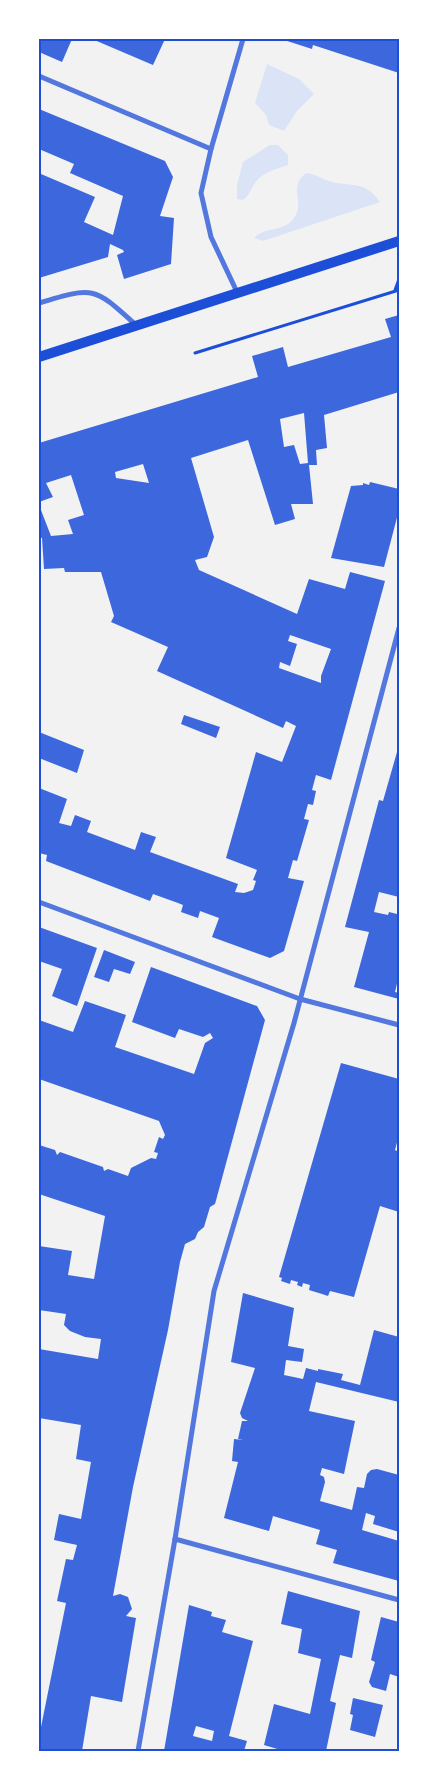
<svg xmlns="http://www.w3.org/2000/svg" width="438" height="1790" viewBox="0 0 438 1790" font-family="Lato,sans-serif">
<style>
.green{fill:#dbe4f7}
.building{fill:#3d67dc;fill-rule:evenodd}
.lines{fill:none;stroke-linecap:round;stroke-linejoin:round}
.path{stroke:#1d4ed8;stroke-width:3}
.minor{stroke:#5277de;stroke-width:5}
.secondary{stroke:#1d4ed8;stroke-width:10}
.neatline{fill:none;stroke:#1d4ed8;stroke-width:2}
</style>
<rect width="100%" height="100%" fill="#f2f2f2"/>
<g class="green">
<path d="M267,64l32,15 15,15 -17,17 -13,20 -15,-6 -3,-10 -11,-12z"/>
<path d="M270,145h8l10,10v10c-11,4 -27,8 -33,18 -5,7 -5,12 -12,17l-6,-1v-14l6,-23z"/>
<path d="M306,173c9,1 15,5 23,8 22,7 35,-2 51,21l-117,39 -9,-3c11,-12 29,-5 40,-20 12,-16 -7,-30 12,-45z"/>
</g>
<g class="building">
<path d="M39,39h33l-10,23 -23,-10z"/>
<path d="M92,39h73l-12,26z"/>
<path d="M281,39h118v34l-86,-28 -1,4z"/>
<path d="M39,109l126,52 8,16 -13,39 14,2 -3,46 -47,15 -7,-24 7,-3 -1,-2 -13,-6 -2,13 -69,21 2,-104 54,23 -11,25 29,13 10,-39 -53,-23 4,-9 -35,-15z"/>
<path d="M399,315v77l-75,23 3,33 -11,2 1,15h-8l4,39h-22l4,15 -20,6 -27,-85 -57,18 23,79 -7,20 -12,3 4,10 98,44 12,-35 36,10 5,-17 35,9 -54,199 -15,-5 -4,15 4,1 -3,14 -5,-1 -4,15 5,1 -12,41 -4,-1 -5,18 16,3 -20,70 -14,7 -58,-21 7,-19 -19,-7 -2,7 -17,-6 2,-7 -5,-2 -25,-9 -3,7 -104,-40 1,-6 -8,-2v-65l28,11 -8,24 12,3 4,-11 16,6 -4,11 48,18 6,-18 15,5 -6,15 88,32 -3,8 9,1 9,-3 3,-9 -3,-1 4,-10 -31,-12 30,-106 26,10 14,-36 -10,-5 -3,7 -126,-57 11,-24 -57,-25 3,-6 -13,-44h-36l-1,-4 -20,1 -2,-31 -3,-1v-32l12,31 22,-2 -5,-14 16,-5 -13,-40 -25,8 7,14 -14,5v-59l219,-66 -6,-21 31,-9 5,20 103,-30 -6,-18zM304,413l4,50 -8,1 -6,-19 -10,2 -4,-28zM143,464l6,19 -33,-5 -1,-6zM290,635l41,14 -10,27v7l-42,-15 1,-6 10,4 7,-22 -9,-3z"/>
<path d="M370,482l29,7v21l-15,57 -53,-9 20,-72 12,-1v-2l6,2z"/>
<path d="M184,715l36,12 -4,11 -35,-14z"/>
<path d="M39,732l45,18 -7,23 -38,-15z"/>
<path d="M399,745v152l-20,-5 -5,20 14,3 1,-3 8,2 2,-6v67l-4,17 4,1v6l-45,-12 15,-55 -24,-5 34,-127 4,1z"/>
<path d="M39,927l58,21 -20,58 -25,-10 10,-27 -23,-8z"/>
<path d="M104,950l31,12 -5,12 -16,-5 -5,13 -15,-5z"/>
<path d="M151,967l106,39 8,14 -50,184 -5,3 -6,20 -6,5 -3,7 -10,5 -5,18 -12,68 -35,157 -20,109 7,-2 8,3 4,12 -6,7 10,2 -14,84 -31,-6 -9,55h-43v-14l27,-134 -9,-2 9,-42 7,1 4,-15 -23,-5 5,-26 22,5 10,-57 -15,-3 5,-34 -42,-7v-69l59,10 3,-20 -16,-2 -15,-6 -6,-6 2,-11 -27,-4v-64l33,5 -4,24 26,4 11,-63 -66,-22v-49l16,5 2,5 3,-3 43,15 1,4 4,-2 20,7 3,-8 20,-10 5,1 2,-6 -4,-1 5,-15 4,2 2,-4 -6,-14 -120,-42v-59l34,12 12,-31 41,14 -11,32 79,27 11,-31 8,-5 -3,-5 -7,4 -24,-8 -4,9 -43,-16z"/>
<path d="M341,1063l58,16v56l-4,15 4,2v60l-19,-6 -26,91 -24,-6 -2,5 -6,-2 -13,-4 1,-5 -7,-2 -1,4 -5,-2 1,-3 -7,-2 -1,4 -9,-3 1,-3 -3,-1z"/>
<path d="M243,1293l51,15 -6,38 16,3 -2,13 -16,-2 -2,15 19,4 3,-11 12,3v-2l25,5 -2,6 19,5 14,-55 25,7v65l-83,-20 -7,29 46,10 -11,53 -22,-6 -2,7 4,2 1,5 -5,19 32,9 5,-23 7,1 3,-14 4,-4 6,-1 22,6v57l-26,-8 2,-8 -9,-3 -4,17 37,11v40l-66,-18 4,-13 -21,-6 4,-14 -47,-14 -4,15 -45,-13 14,-56 -6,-1 2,-22 9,1 -5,-1 4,-18h6l-6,-3 -2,-5 15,-45 -24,-6z"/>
<path d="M288,1591l72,20 -8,47 -12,-3 -10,46 6,2 -10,48h-42l-20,-6 10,-41 36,10 11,-55 -23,-6 4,-24 -21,-5z"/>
<path d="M189,1605l23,7 -1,4 15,4 -4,12 31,9 -24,95 18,5 -3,10h-80zM196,1726l18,5 -2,10 -19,-5z"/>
<path d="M381,1617l18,5v55l-9,-3 -4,17 -14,-4 -3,-5 6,-20 -4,-2z"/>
<path d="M353,1698l30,7 -8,32 -25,-7 3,-15 -3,-1z"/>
</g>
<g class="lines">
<g class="path">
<path d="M395,290l4,-11"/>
<path d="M195,353l204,-63"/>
</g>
<g class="minor">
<path d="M39,76l172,73"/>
<path d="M237,292l-26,-55 -10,-44 10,-44 32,-110"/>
<path d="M39,303c56,-17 55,-16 98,23"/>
<path d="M39,902l261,97 99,26"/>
<path d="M175,1539l224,61"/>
<path d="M138,1751l37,-212 39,-248 80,-268 105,-395"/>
</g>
<path class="secondary" d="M39,357l360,-116"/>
</g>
<rect width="438" height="1790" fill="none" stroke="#ffffff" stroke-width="80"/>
<rect x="40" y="40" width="358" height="1710" class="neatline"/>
</svg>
